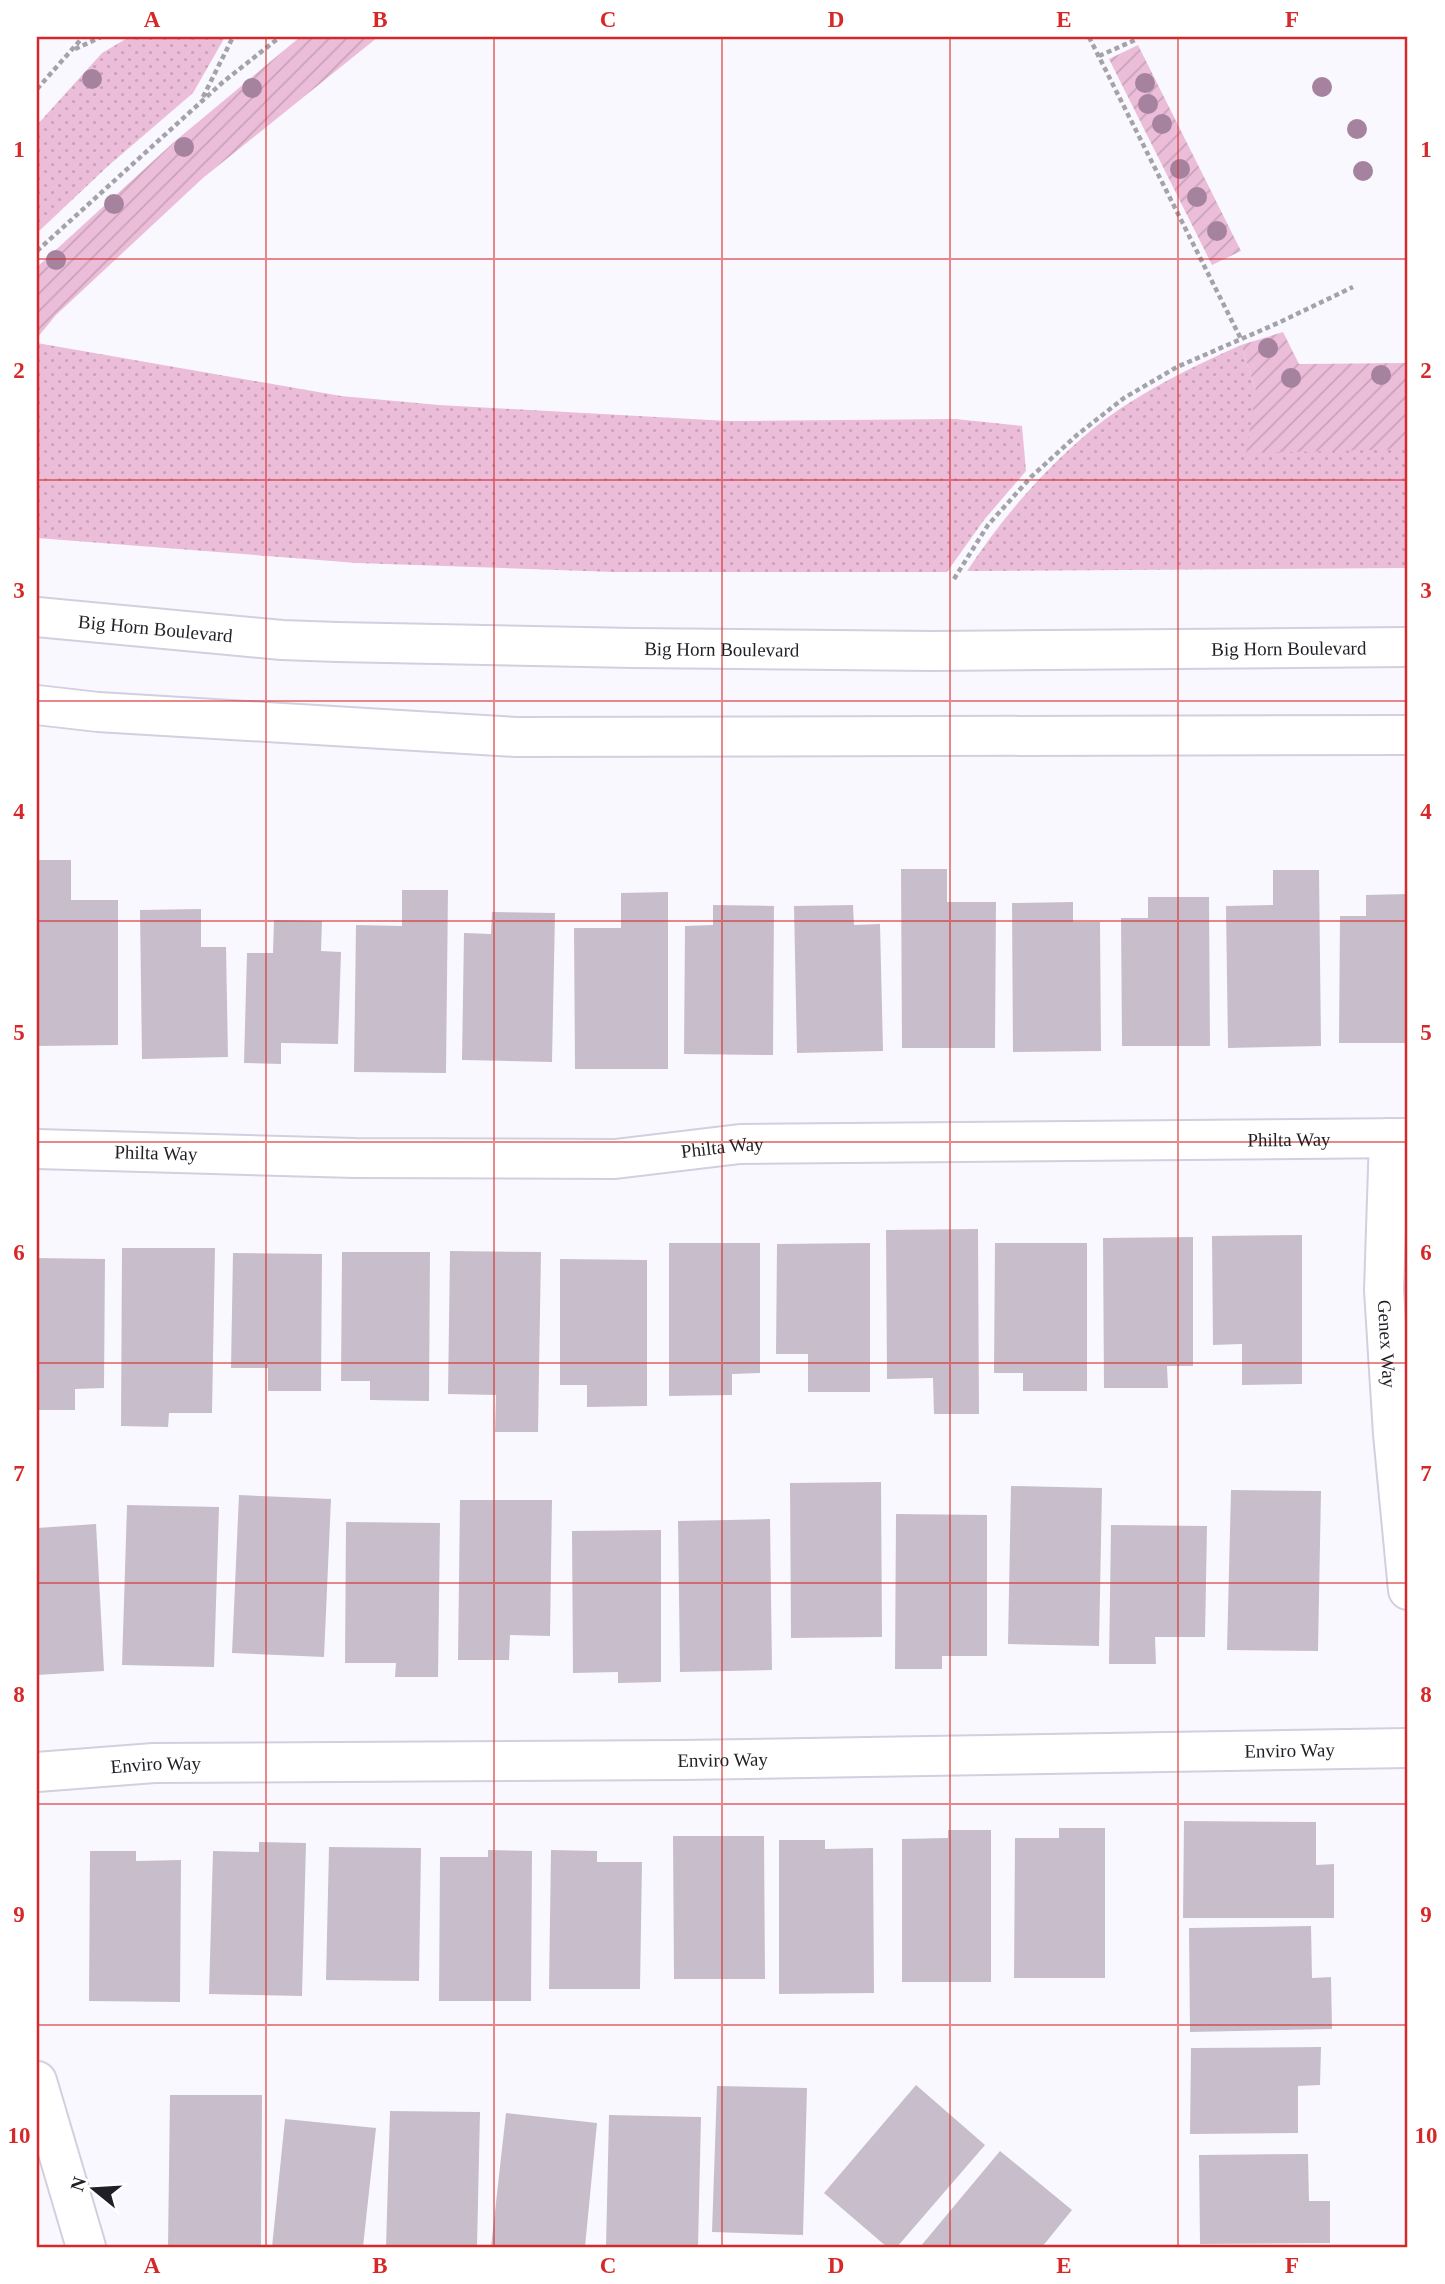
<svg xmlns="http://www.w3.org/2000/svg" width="1445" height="2284" viewBox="0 0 1445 2284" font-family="'Times New Roman',serif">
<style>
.grass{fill:url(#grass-dots)}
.garden{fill:url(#garden-furrows)}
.building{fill:#c8becb}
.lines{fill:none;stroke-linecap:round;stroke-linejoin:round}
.minor-casing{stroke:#d2cfdf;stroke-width:42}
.major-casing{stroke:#d2cfdf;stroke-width:42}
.path{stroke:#a4a3a9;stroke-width:4.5;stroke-dasharray:5 3.5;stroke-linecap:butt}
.minor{stroke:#fff;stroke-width:38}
.major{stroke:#fff;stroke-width:38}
.tree{fill:#a5829d}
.grid{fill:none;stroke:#d62828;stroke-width:2;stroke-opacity:0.55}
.labels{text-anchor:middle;stroke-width:5;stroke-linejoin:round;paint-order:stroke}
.street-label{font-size:19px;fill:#201f25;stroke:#fff}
.neatline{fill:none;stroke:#d62828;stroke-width:2.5}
.grid-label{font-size:23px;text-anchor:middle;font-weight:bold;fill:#d62828}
</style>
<defs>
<pattern id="grass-dots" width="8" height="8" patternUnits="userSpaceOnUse" patternTransform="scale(1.75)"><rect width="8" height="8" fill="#ebbdd9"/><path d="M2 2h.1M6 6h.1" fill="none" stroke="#c9a2ba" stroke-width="1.8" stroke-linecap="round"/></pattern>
<pattern id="garden-furrows" width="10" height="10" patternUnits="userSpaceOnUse" patternTransform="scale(1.75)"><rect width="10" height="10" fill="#ebbdd9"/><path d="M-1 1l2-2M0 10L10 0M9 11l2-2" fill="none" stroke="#c9a2ba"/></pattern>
</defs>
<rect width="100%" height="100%" fill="#f9f8ff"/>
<g class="grass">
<path d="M129,37h96l-32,56 -85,73 -71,67v-108l65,-72z"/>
<path d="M37,343l304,53 98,9 289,16 228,-2 66,7 4,45 -42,49 -37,52h-333l-257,-9 -320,-25z"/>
<path d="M1241,345l15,46 85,58h67v119l-441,3c37,-56 83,-109 137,-151 42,-31 90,-54 137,-75z"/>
</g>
<g class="garden">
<path d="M300,37h78l-175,141 -147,137 -19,23v-71l137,-125z"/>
<path d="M1138,45l103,206 -29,14 -103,-206z"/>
<path d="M1283,332l16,32 109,-1v86l-162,4 10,-62 -15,-46z"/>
</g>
<g class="building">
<path d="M37,860h34v40h47v145l-81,1z"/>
<path d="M901,869h46v33h49l-1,146h-93z"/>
<path d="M1273,870h46l2,176 -93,2 -2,-142 47,-1z"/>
<path d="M402,890h46l-2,183 -92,-1 2,-147 46,1z"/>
<path d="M668,892v177h-93l-1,-141h47v-35z"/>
<path d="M1408,894v149h-69l1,-127h26v-21z"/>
<path d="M1148,897h61l1,149h-88l-1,-128h27z"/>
<path d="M1073,902v20h27l1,129 -88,1 -1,-149z"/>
<path d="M713,905l61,1 -1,149 -89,-1 1,-128 28,-1z"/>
<path d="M853,905l1,20 26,-1 3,127 -86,2 -3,-147z"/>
<path d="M201,909v38h25l2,110 -86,2 -2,-149z"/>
<path d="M492,912l63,1 -3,149 -90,-2 2,-127 27,1z"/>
<path d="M274,920l48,1 -1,30 20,1 -3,92 -57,-1v21l-37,-1 3,-110h26z"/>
<path d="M978,1229l1,185h-45l-1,-36 -46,1 -1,-149z"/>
<path d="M1302,1235v149l-60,1v-41l-29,1 -1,-109z"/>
<path d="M1193,1237v129h-26l1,22h-64l-1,-150z"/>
<path d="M669,1243h91v130l-28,1v21l-63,1z"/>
<path d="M870,1243v149h-62v-38h-32l1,-110z"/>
<path d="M995,1243h92v148h-64v-18h-29z"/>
<path d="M122,1248h93l-3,165h-43l-1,14 -47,-1z"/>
<path d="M450,1251l91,1 -3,180h-43l1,-37 -48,-1z"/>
<path d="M342,1252h88l-1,149 -59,-1v-19h-29z"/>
<path d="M233,1253l89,1 -1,137h-53v-23h-37z"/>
<path d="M37,1258l68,1 -1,129 -29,1v21h-38z"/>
<path d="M560,1259l87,1v146l-60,1v-22h-27z"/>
<path d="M881,1482l1,155 -91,1 -1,-155z"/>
<path d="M1011,1486l91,2 -3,158 -91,-2z"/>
<path d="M1231,1490l90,1 -3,160 -91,-1z"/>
<path d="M239,1495l92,4 -7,158 -92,-4z"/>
<path d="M460,1500h92l-2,136 -40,-1 -1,25h-51z"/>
<path d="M127,1505l92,2 -5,160 -92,-2z"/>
<path d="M896,1514l91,1v141h-45v13h-47z"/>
<path d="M770,1519l2,151 -92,2 -2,-151z"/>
<path d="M346,1522l94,1 -2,154h-43l1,-14h-51z"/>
<path d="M96,1524l8,147 -67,4v-147z"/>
<path d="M1111,1525l96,1 -2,111h-50l1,27h-47z"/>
<path d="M661,1530v152l-43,1v-11l-45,1 -1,-142z"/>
<path d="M1184,1821l132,1v43l18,-1v54h-151z"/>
<path d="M1059,1828h46v150h-91l1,-140h44z"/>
<path d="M948,1830h43v152h-89v-143l46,-1z"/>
<path d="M673,1836h91l1,143h-91z"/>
<path d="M779,1840h46v9l48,-1 1,145 -95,1z"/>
<path d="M259,1842l47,1 -4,153 -93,-2 4,-143 46,1z"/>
<path d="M329,1847l92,1 -2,133 -93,-1z"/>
<path d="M488,1850l44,1 -1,150h-92l1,-144h48z"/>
<path d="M551,1850l46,1v11h45l-2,127h-91z"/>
<path d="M90,1851h46v10l45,-1 -1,142 -91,-1z"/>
<path d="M1311,1926l1,52 19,-1 1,52 -142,3 -1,-104z"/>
<path d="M1321,2047l-1,38 -22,1v47l-108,1 1,-86z"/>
<path d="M916,2085l69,60 -88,102h-10l-63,-54z"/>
<path d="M717,2086l90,2 -4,147 -91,-3z"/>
<path d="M170,2095h92l-1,152h-93z"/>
<path d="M390,2111l90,1 -3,135h-91z"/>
<path d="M506,2113l91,10 -12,124h-94z"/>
<path d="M609,2115l92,2 -3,130h-92z"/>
<path d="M285,2119l91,9 -13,119h-91z"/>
<path d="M1000,2151l72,59 -30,37h-122z"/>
<path d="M1308,2154l1,47h21v42l-130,1 -1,-89z"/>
</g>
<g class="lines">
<defs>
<g id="minor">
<path id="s1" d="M1389,1138l-5,152 9,144 15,156"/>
<path id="s2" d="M37,1149l318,9 260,1 125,-15 668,-6"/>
<path id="s3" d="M37,1772l117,-9 528,-3 726,-12"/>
<path d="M37,2081l49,166"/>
</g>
<g id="major">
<path id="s4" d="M37,617l245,23 55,2 296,6 299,3 476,-4"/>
<path d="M37,705l61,7 418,25 892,-2"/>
</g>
</defs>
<use href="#minor" class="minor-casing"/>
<use href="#major" class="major-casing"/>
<g class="path">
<path d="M1089,37l152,302"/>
<path d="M75,49l26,-12"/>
<path d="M1099,56l36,-16"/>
<path d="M37,89l46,-52"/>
<path d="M203,97l30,-60"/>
<path d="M37,251l186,-169 57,-45"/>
<path d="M954,579l34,-54 43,-48 46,-42 47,-37 53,-31 101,-44 75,-36"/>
</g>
<use href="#minor" class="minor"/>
<use href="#major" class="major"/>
</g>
<g class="tree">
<circle cx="92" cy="79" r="10"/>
<circle cx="1145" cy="83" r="10"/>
<circle cx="1322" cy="87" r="10"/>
<circle cx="252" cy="88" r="10"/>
<circle cx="1148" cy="104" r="10"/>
<circle cx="1162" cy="124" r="10"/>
<circle cx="1357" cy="129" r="10"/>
<circle cx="184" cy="147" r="10"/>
<circle cx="1180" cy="169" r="10"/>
<circle cx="1363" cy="171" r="10"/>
<circle cx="1197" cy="197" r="10"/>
<circle cx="114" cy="204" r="10"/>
<circle cx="1217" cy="231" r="10"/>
<circle cx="56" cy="260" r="10"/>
<circle cx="1268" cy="348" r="10"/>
<circle cx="1381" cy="375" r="10"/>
<circle cx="1291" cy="378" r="10"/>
</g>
<path class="grid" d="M266,37v2210M494,37v2210M722,37v2210M950,37v2210M1178,37v2210M37,259h1371M37,480h1371M37,701h1371M37,921h1371M37,1142h1371M37,1363h1371M37,1583h1371M37,1804h1371M37,2025h1371"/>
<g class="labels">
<g class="street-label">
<text dy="7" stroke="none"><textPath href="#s4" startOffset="119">Big Horn Boulevard</textPath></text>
<text dy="7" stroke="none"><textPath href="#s4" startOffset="1253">Big Horn Boulevard</textPath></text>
<text dy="7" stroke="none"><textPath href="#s4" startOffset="686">Big Horn Boulevard</textPath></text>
<text dy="7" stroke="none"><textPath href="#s2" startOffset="1253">Philta Way</textPath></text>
<text dy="7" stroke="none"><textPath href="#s2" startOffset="686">Philta Way</textPath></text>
<text dy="7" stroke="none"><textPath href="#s2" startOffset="119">Philta Way</textPath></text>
<text dy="7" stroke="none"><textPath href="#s1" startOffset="206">Genex Way</textPath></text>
<text dy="7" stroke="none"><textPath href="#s3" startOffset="1253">Enviro Way</textPath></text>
<text dy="7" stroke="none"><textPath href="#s3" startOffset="686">Enviro Way</textPath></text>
<text dy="7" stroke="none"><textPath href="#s3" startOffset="119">Enviro Way</textPath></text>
</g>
</g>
<rect width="1445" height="2284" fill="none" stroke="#ffffff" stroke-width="77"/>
<g transform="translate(94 2189) rotate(288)" stroke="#ffffff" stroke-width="5" paint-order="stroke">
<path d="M0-5L12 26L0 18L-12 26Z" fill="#201f25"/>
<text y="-10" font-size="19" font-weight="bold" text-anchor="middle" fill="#201f25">N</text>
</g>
<rect x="38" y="38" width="1368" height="2208" class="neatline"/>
<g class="grid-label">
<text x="152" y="27">A</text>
<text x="380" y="27">B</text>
<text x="608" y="27">C</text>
<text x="836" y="27">D</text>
<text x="1064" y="27">E</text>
<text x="1292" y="27">F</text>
<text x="19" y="157">1</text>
<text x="1426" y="157">1</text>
<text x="19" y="378">2</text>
<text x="1426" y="378">2</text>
<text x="19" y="598">3</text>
<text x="1426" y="598">3</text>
<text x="19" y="819">4</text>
<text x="1426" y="819">4</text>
<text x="19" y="1040">5</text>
<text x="1426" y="1040">5</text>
<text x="19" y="1260">6</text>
<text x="1426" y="1260">6</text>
<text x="19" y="1481">7</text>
<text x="1426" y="1481">7</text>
<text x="19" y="1702">8</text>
<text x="1426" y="1702">8</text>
<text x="19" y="1922">9</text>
<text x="1426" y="1922">9</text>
<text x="19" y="2143">10</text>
<text x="1426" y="2143">10</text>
<text x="152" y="2273">A</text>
<text x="380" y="2273">B</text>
<text x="608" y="2273">C</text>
<text x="836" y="2273">D</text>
<text x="1064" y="2273">E</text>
<text x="1292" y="2273">F</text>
</g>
</svg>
